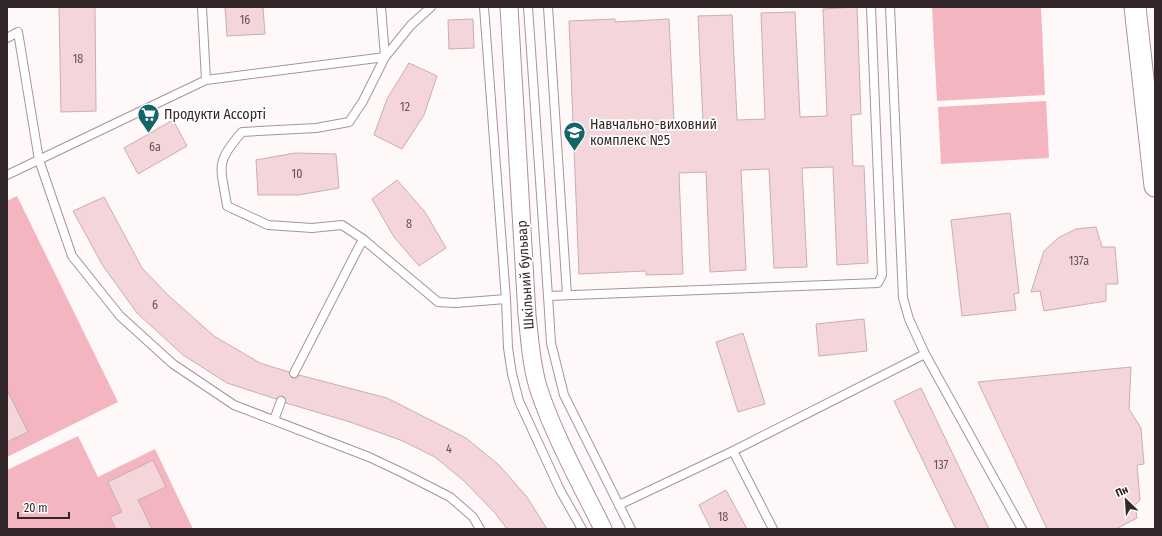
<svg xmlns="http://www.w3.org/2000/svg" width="1162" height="536" viewBox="0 0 1162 536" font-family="'Fira Sans Condensed',sans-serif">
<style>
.green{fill:#f3b5c0}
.building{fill:#f3d5da;stroke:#cbadb2}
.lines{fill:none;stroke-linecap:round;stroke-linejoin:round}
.service-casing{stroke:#ad9196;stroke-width:10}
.minor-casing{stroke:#ad9196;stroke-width:19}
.tertiary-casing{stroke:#ad9196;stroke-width:23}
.service{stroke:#fff;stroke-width:8}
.minor{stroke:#fff;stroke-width:17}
.tertiary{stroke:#fff;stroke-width:21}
.labels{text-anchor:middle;stroke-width:3.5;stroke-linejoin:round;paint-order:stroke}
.number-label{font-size:12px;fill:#635255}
.poi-label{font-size:14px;fill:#332729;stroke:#fff;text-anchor:start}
.street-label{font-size:14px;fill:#332729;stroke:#fff}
</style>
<rect width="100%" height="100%" fill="#fef8f9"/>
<g class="green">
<path d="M932,7h109l4,88 -108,6z"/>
<path d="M1046,101l3,57 -108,6 -3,-57z"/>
<path d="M17,196l101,206 -111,55v-256z"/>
<path d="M78,436l20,41 57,-28 38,80h-186v-59z"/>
</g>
<g class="building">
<path d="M59,7h36l1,104 -35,1z"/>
<path d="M225,7h38l2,27 -38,2z"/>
<path d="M857,7l4,107 -10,1 2,51h11l4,97 -31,2 -4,-98 -31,1 5,99 -33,1 -5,-99 -28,1 5,100 -36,2 -4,-100 -27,1 4,101 -37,1v-4l-67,3 -10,-253 46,-2v3l54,-3 5,103 29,-1 -5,-105 34,-1 5,105 28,-1 -4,-106 34,-1 5,105 27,-1 -4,-107z"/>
<path d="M473,19l1,29 -25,1 -1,-29z"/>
<path d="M409,63l28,13 -13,39 -22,34 -28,-14 13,-36z"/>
<path d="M173,120l14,26 -49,28 -14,-26z"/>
<path d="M295,153l41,1 3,34 -41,7h-40l-2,-35z"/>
<path d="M397,180l28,32 21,36 -27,18 -25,-29 -22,-38z"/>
<path d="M104,197l38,71 27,28 45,40 46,27 29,9 3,6h5l2,-3 88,23 79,40 33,27 28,32 20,32h-40l-12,-16 -31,-32 -29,-24 -32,-16 -53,-19 -64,-19 -1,-5 -2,-2 -5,1 -2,2 -49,-16 -44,-28 -46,-42 -34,-47 -30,-55z"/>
<path d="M1010,213l9,80 -5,1 2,16 -54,6 -11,-96z"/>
<path d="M1096,227l6,20h13l3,37h-12v17l-62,10 -4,-20 -9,1 13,-41 14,-13 18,-9z"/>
<path d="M864,319l3,32 -48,5 -3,-32z"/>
<path d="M743,333l22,71 -27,8 -22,-70z"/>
<path d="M1131,367l-2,42 12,19 3,36 -7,1 3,35 -5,5 2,13 -21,11h-69l-69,-147z"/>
<path d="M921,388l68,141h-33l-62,-128z"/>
<path d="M7,390l21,42 -21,10z"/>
<path d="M153,460l13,27 -28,13 14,29h-36l-6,-12 12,-5 -14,-30z"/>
<path d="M726,490l21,39h-36l-12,-24z"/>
</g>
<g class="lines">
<defs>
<g id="service">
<path d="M484,7l22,292"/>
<path d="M528,7l20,289"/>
<path d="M548,7l19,288"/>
<path d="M890,7l13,291 6,21 16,35 97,175"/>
<path d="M7,38l11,-6 21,128 33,96 48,60 53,48 61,41 135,52 34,16 47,24 23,20 7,12"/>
<path d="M206,80l179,-23 -4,-50"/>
<path d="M7,175l199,-95 -4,-73"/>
<path d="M363,239l-21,-14 -30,3 -44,-3 -41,-19c-6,-40 -13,-42 15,-74l74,-4 33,-6 14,-21 22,-44 26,-32 20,-18"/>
<path d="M294,373l69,-134 75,63 17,1 51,-4 2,49 4,26 7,27 41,89 22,39"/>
<path d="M274,420l7,-19"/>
<path d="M733,451l40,78"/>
<path d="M619,505l114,-54 192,-97"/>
<path d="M631,529l-67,-134 -13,-52 -3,-47 330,-13 4,-8 -11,-268"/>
</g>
<path id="minor" d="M509,7l18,308c3,25 4,51 12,75 16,48 42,94 64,139"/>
<path id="tertiary" d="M1135,7l20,179"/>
</defs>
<use href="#service" class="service-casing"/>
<use href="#minor" class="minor-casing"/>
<use href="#tertiary" class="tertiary-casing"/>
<use href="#service" class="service"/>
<use href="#minor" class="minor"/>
<use href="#tertiary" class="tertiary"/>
</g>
<defs>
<symbol id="supermarket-pin" viewBox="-11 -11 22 30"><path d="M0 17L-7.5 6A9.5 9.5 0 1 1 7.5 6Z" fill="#156468" stroke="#fff"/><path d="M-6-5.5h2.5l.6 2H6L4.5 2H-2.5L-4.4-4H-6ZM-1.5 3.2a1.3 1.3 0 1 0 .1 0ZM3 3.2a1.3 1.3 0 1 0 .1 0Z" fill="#fff"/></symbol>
<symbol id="school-pin" viewBox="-11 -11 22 30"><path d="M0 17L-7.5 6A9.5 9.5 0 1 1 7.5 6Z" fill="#156468" stroke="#fff"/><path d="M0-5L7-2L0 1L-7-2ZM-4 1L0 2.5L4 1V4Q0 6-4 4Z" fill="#fff"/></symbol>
</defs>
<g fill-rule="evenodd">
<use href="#supermarket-pin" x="136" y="102" width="25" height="34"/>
<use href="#school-pin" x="562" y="120" width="25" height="34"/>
</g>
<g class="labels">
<g class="number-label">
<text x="245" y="24">16</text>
<text x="78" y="63">18</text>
<text x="405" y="111">12</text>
<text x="155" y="151">6а</text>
<text x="297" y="178">10</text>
<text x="409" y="228">8</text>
<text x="1079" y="265">137а</text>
<text x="155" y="309">6</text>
<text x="449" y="453">4</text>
<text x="941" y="469">137</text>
<text x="723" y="521">18</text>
</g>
<g class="poi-label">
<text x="164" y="119">Продукти Ассорті</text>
<text x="590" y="129">Навчально-виховний<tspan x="590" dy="16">комплекс №5</tspan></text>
</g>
<g class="street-label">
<text transform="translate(525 275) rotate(-94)" y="5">Шкільний бульвар</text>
</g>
</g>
<rect width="1162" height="536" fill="none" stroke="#332729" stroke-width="16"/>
<g transform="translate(1126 500) rotate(335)" stroke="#ffffff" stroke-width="3" paint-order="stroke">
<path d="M0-3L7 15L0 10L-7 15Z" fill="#332729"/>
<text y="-6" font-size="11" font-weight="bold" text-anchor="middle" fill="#332729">Пн</text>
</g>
<path d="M18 512v6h51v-6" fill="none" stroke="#332729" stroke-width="2"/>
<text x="24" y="512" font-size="12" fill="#332729" stroke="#ffffff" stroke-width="3" paint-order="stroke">20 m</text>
</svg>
